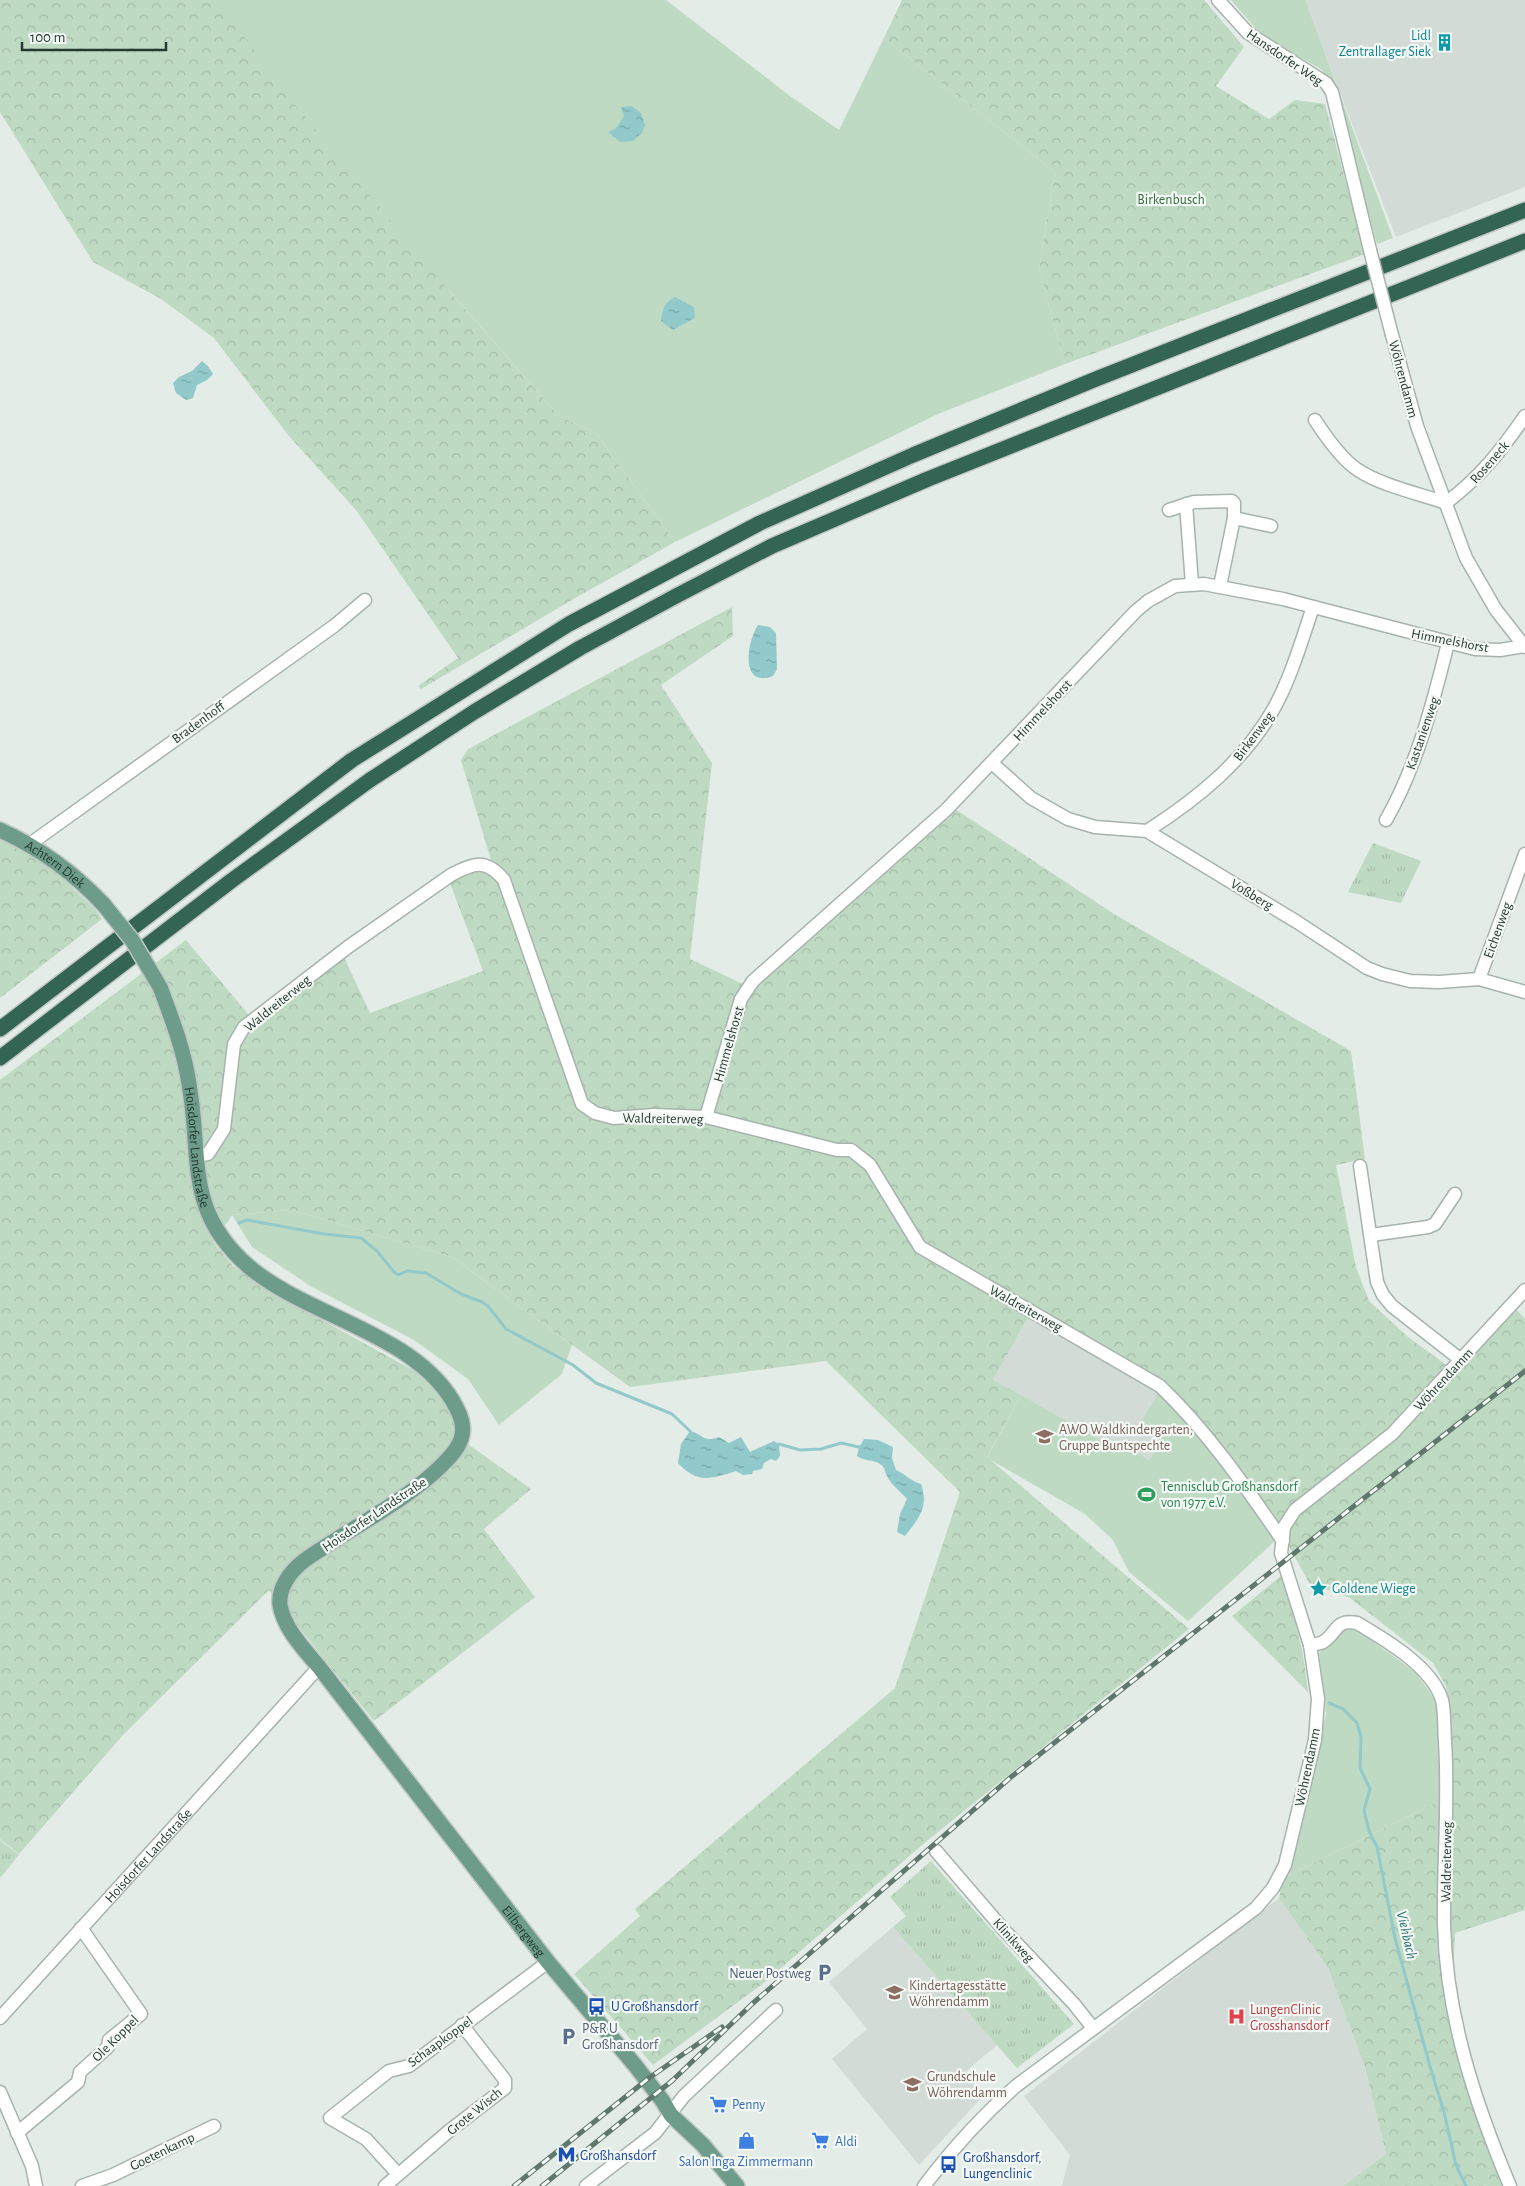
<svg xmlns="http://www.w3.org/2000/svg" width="1525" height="2186" viewBox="0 0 1525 2186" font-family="'Alegreya Sans',sans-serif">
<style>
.built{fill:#d2dbd6}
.green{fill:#bfdac3}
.forest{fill:url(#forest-crowns)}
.park{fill:url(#park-tufts)}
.water{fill:url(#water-ripples)}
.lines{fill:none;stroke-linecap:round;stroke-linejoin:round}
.stream{stroke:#92c9cb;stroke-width:3}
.minor-casing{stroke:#a7b3ad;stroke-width:15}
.major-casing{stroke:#c2c8c6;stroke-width:18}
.highway-casing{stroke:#c2c8c6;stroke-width:18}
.minor{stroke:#fff;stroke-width:12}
.major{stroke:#6d9c8a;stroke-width:15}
.highway{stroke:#346454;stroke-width:15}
.rail-casing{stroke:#60776d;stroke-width:5}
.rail{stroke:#f4f9f6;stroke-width:3;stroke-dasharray:9;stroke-linecap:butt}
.minor-bridge-casing{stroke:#a7b3ad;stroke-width:15;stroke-linecap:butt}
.major-bridge-casing{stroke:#c2c8c6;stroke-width:18;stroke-linecap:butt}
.minor-bridge{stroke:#fff;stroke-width:12}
.major-bridge{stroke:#6d9c8a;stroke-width:15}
.labels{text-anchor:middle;stroke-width:4.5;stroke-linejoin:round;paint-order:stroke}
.culture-label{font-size:14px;fill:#0d838f;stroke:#f4f9f6;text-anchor:end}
.street-label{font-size:14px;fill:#253b32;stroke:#f4f9f6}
.park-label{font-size:14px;fill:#346e42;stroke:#f4f9f6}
.education-label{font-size:14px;fill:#785e54;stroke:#f4f9f6;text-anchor:start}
.leisure-label{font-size:14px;fill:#27864d;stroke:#f4f9f6;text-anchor:start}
.service-label{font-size:14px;fill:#4e5e75;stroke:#f4f9f6;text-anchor:end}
.transit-label{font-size:14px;fill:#164399;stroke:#f4f9f6;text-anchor:start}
.health-label{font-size:14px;fill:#be3a42;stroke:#f4f9f6;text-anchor:start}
.shop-label{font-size:14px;fill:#366cbe;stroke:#f4f9f6;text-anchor:start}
.water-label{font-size:15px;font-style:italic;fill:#256e71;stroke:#f4f9f6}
</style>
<defs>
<pattern id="forest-crowns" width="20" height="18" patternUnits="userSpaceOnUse" patternTransform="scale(1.25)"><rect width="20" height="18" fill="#bfdac3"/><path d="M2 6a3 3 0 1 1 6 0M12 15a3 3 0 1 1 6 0" fill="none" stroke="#a4bca8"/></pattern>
<pattern id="park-tufts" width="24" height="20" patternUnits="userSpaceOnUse" patternTransform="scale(1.25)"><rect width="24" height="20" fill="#bfdac3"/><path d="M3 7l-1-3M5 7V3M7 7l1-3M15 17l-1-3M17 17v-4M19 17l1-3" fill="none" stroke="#a4bca8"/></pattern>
<pattern id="water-ripples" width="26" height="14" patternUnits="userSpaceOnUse" patternTransform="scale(1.25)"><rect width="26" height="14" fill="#92c9cb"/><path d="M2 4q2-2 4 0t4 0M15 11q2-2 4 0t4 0" fill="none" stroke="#77a4a5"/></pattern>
</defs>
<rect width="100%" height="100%" fill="#e4ece7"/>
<g class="built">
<path d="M1304,0h221v187l-129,50z"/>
<path d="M1030,1315l129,76 -21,36 23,14 -12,19 -23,-14 -4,7 -129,-73z"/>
<path d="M1279,1898l49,70 37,99 21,87 -43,32h-281l8,-31 -46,-59z"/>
<path d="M893,1927l104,118 -33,28 19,23 -64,69 -87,-106 35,-30 -38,-47z"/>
</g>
<g class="green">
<path d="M215,0h451l124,96 49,34 45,-92 171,134 -16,97 26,95 -127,50 -263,128 -79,-109 -37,-17 -134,-153 -130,-157z"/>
<path d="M1231,0h74l88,238 -16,6 -42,-154 -14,-21 -59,-33z"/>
<path d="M292,1210l160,47 120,88 -10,29 -63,51 -31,-46 -54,-39 -102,-53 -60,-40 -20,-32z"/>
<path d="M1159,1391l32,32 85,117 -88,81 -59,-49 -16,-32 -28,-26 -98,-56 34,-63 101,58 4,-7 23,14 12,-19 -23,-14z"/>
<path d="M1340,1628l19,3 57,42 20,28 6,99 -159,78 8,-20 35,-144 -7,-61 11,-10z"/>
</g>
<g class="forest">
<path d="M0,0h217l79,106 155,187 108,123 37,17 79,109 -98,55 -156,92 -3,-3 40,-28 -102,-148 -68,-75 -74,-97 -53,-39 -68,-37 -93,-150z"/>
<path d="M902,0h302l40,47 -28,39 53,33 26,-19 30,4 40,150 -300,110 -26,-95 16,-97 -171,-134z"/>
<path d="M732,607l1,29 -72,49 51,78 -22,196 57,27 205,-179 162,107 237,137 14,108 -29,6 20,102 13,34 39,36 40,29 66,-59 11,12v591l-70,23 -3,76 59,177h-168l43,-32 -21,-87 -37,-99 -49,-70 4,-20 159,-78 11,4 -2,-91 -5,-27 -13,-23 -83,-65 -41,-15 -25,-46 -94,-127 -157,-101 -40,71 28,15 -34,62 202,172 -267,216 -157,137 -112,83 -79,-91 66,-58 -5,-7 260,-221 65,-196 -134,-131 -196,26 -178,-130 -160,-47 -60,5 -19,27 20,24 27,20 153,84 23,20 12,19 10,28 73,52 -47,40 51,68 -161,124 -105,-131 -146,145 -104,119 -19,-15v-759l186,-140 63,75 93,-62 28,60 113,-42 -33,-88 41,-23 -30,-100 7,-11z"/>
<path d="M0,838l40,19 55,52 7,10 -102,79z"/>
<path d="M1281,1576c14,39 23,75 27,116l-76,-76z"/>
</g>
<g class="park">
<path d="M1373,843l48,18 -20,42 -53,-11z"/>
<path d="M0,1840l19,15 -19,23z"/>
<path d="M931,1861l143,163 -57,44 -124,-141 13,-11 -16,-19z"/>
</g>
<g class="water">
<path d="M632,106l9,7 4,12 -3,8 -9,8 -13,1 -12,-10 8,-4 8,-12 -3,-9z"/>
<path d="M675,297l19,10 1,11 -22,12 -12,-9c1,-12 3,-18 14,-24z"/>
<path d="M202,361l6,5 5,8 -6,6 -10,5 -4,13 -7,2 -10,-7 -3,-10 6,-6 13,-6z"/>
<path d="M758,625l12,2 6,6 1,36 -4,7c-34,13 -26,-35 -15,-51z"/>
<path d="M690,1431c14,3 11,12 29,6l10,6 12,-6 9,15 24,-11 5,3 1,12 -4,5 -5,-2 -7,4 -2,6 -9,2 -1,3 -9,1 -7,-4c-24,8 -39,13 -58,-8l3,-19z"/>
<path d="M864,1439l14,1 15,7 -1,11 4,12c10,4 14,11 25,14 8,23 -2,34 -16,52l-8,-4 3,-18 7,-15c-7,-8 -17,-15 -21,-25 -2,-5 -1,-7 -6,-10 -7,-5 -15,-2 -23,-8l2,-9z"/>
</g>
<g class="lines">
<g class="stream">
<path d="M239,1223l8,-3 77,14 37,4 16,13 17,21 4,3 9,-4 19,2 35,21 21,8 6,4 18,23 67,36 23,18 76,31 18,17"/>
<path d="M779,1444l21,6 21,-1 20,-6 18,4"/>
<path d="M1329,1703l14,6 14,14 4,14 -1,31 10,21 -6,21 5,21 8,16 18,91 36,132 13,42 12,53 10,21"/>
</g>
<defs>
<g id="minor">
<path d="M1218,0l30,33 78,50 6,9 38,158"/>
<path d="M1392,335l25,91 49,132 30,52 29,37"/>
<path d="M1315,420c11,17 26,39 43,50 22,15 62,24 88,33 34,-26 55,-52 79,-87"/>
<path d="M1186,504l6,80"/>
<path d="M1169,510l25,-8 38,-1 2,2v15l-14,68"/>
<path d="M1234,518l37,8"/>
<path d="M992,763l39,35 37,21 27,8 52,4 150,91 70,46 15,6 28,7 29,1 40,-3 46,13"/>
<path d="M1386,820c31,-54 47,-117 62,-177"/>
<path d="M1147,831c50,-32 96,-69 126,-121 18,-32 28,-68 40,-103"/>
<path d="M30,844l304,-218 31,-26"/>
<path d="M1479,979l46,-125"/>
<path d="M706,1117l35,-118 12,-18 193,-171 190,-199 12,-10 27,-15 29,-2 79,15 192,50 25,1 25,-4"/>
<path d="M195,1156l13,-2 16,-25 10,-85 10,-17 104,-80 103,-72c22,-12 35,-17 53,5l78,224 13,9 19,5 40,-3 52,2 131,33h14l19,15 50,82 240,139c48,46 85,100 123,155"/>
<path d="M1360,1166l17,116 6,13 9,11 69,54"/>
<path d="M1371,1235l57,-8 7,-3 20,-30"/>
<path d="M1310,1645c4,-1 10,-1 13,-3 15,-9 11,-23 34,-19 29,17 75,44 85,77 3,13 2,29 3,42 4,60 -2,121 -1,182 2,91 31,179 66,262"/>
<path d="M936,1851l67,78 71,75 19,24"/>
<path id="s1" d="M0,2018l319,-351"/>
<path d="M0,2092l32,74 4,20"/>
<path d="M17,2133l61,-51 2,-10 28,-25 1,-7 32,-26 -60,-86"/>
<path d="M398,2174l-32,-35 -36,-21 59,-47 20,-5 139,-104"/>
<path d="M82,2186l31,-11 101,-49"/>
<path d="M385,2186l64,-55 56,-43v-8l-43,-55"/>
<path d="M586,2186l69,-53 29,-37 92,-86"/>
<path d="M924,2186c28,-37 58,-70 92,-100l240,-178 17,-20 12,-23 30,-125 3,-41 -8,-54 -29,-92 3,-26 11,-17 97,-76 133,-144"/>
</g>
<g id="major">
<path id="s2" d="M0,830c40,18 74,43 104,75"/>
<path id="s3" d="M160,987c12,32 24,63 29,97 13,73 -5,126 59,182 60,52 173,68 209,143 4,8 7,17 5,26 -2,12 -12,22 -20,30 -31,31 -69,51 -105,74 -18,12 -39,22 -50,40 -5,8 -8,17 -7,26 4,24 25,45 39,62l229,295 86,102 28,36 9,15 32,30 34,41"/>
</g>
<g id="highway">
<path d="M0,1029l352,-269 217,-136 191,-101 153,-68 183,-76 429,-169"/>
<path d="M0,1058l231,-177 139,-101 104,-68 106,-64 96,-52 96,-50 156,-67 597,-238"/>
</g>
</defs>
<use href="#minor" class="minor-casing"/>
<use href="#major" class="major-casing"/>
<use href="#highway" class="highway-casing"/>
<use href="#minor" class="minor"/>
<use href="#major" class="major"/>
<use href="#highway" class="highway"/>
<defs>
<g id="rail">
<path d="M514,2186l135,-108 73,-51"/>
<path d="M542,2186l131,-106 79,-76 259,-227 514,-406"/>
</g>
</defs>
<use href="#rail" class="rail-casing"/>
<use href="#rail" class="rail"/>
<defs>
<path id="minor-bridge" d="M1370,250l22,85"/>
<path id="major-bridge" d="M104,905l28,35 28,47"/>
</defs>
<use href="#minor-bridge" class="minor-bridge-casing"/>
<use href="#major-bridge" class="major-bridge-casing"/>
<use href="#minor-bridge" class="minor-bridge"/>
<use href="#major-bridge" class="major-bridge"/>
</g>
<defs>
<symbol id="building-bare" viewBox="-9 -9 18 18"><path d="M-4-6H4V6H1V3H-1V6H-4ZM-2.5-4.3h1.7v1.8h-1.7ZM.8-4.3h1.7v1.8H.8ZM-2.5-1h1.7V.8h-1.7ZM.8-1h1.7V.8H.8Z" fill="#0f9aa8" stroke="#f4f9f6" stroke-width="2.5" paint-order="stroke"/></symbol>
<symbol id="school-bare" viewBox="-9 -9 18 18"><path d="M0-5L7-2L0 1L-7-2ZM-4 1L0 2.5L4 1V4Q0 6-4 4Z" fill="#8d6e63" stroke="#f4f9f6" stroke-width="2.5" paint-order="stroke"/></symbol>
<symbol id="stadium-bare" viewBox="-9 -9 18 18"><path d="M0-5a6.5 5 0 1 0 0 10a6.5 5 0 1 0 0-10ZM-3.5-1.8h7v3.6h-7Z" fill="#2e9e5b" stroke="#f4f9f6" stroke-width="2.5" paint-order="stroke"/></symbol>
<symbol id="sight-bare" viewBox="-9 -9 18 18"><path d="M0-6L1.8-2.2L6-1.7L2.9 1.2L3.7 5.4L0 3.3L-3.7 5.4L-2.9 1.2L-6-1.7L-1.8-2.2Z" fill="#0f9aa8" stroke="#f4f9f6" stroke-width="2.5" paint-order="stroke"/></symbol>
<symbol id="parking-bare" viewBox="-9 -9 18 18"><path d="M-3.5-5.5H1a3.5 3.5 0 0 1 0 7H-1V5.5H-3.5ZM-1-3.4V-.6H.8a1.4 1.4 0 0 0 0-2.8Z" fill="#5c6f8a" stroke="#f4f9f6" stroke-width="2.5" paint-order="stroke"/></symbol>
<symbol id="bus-bare" viewBox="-9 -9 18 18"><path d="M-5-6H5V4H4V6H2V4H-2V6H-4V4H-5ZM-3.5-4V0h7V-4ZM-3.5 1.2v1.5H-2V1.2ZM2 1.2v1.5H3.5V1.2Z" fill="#1a4fb4" stroke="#f4f9f6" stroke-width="2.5" paint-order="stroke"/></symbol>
<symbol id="hospital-bare" viewBox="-9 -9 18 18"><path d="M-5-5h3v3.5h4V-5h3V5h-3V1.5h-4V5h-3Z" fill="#e0444e" stroke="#f4f9f6" stroke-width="2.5" paint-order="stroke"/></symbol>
<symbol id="supermarket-bare" viewBox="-9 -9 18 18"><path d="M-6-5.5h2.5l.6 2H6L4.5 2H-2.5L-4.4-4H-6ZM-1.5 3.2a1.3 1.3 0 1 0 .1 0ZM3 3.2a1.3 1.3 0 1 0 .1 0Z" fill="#3f7fe0" stroke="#f4f9f6" stroke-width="2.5" paint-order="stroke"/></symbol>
<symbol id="shop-bare" viewBox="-9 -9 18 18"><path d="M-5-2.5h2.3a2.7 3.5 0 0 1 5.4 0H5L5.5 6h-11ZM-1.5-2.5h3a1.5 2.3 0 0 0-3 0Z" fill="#3f7fe0" stroke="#f4f9f6" stroke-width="2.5" paint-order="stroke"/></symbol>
<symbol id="metro-bare" viewBox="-9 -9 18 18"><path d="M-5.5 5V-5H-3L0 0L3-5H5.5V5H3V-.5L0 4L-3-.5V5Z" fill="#1a4fb4" stroke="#f4f9f6" stroke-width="2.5" paint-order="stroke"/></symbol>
</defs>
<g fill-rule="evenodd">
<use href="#building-bare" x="1432" y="30" width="25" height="25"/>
<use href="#school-bare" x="1032" y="1424" width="25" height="25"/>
<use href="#stadium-bare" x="1134" y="1482" width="25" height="25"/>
<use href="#sight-bare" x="1306" y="1576" width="25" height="25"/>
<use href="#parking-bare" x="812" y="1960" width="25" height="25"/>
<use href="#school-bare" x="882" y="1980" width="25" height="25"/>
<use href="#bus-bare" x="584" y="1994" width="25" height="25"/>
<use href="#hospital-bare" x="1224" y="2004" width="25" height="25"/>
<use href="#parking-bare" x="556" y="2024" width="25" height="25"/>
<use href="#school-bare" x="900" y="2072" width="25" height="25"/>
<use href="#supermarket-bare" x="706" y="2092" width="25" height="25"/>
<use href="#shop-bare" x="734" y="2128" width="25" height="25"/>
<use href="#supermarket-bare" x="808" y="2128" width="25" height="25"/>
<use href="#metro-bare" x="554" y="2142" width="25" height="25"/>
<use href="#bus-bare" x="936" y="2152" width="25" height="25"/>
</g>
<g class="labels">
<g class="culture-label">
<text x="1431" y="40">Lidl<tspan x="1431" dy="16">Zentrallager Siek</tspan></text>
<text x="1332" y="1593" text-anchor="start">Goldene Wiege</text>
</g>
<g class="street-label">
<text transform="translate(1285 57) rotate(34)" y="5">Hansdorfer Weg</text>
<text transform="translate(1404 379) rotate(75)" y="5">Wöhrendamm</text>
<text transform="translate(1489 462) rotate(-49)" y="5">Roseneck</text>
<text transform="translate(1450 640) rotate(11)" y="5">Himmelshorst</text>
<text transform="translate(1042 710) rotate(-47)" y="5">Himmelshorst</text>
<text transform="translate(198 722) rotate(-36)" y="5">Bradenhoff</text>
<text transform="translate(1422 733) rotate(-71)" y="5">Kastanienweg</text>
<text transform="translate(1253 736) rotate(-53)" y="5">Birkenweg</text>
<text dy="5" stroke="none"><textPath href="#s2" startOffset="65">Achtern Diek</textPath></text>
<text transform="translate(1252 894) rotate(31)" y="5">Voßberg</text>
<text transform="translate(1497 930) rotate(-70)" y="5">Eichenweg</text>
<text transform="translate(277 1003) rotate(-39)" y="5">Waldreiterweg</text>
<text transform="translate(728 1044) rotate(-74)" y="5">Himmelshorst</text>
<text transform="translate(663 1118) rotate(1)" y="5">Waldreiterweg</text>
<text dy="5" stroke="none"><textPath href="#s3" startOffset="165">Hoisdorfer Landstraße</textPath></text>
<text transform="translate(1026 1308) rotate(29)" y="5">Waldreiterweg</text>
<text transform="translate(1443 1379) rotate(-47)" y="5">Wöhrendamm</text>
<text transform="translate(374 1514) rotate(-34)" y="5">Hoisdorfer Landstraße</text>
<text transform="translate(1307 1767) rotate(-78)" y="5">Wöhrendamm</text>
<text dy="5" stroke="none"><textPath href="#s1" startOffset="220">Hoisdorfer Landstraße</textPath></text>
<text transform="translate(1446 1862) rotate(-89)" y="5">Waldreiterweg</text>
<text dy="5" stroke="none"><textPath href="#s3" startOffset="1249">Eilbergweg</textPath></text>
<text transform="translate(1014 1940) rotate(48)" y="5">Klinikweg</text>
<text transform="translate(115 2038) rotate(-45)" y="5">Ole Koppel</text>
<text transform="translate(440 2041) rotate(-36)" y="5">Schaapkoppel</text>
<text transform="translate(474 2111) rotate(-39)" y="5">Grote Wisch</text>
<text transform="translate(162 2151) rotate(-26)" y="5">Goetenkamp</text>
</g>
<g class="park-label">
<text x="1171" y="204">Birkenbusch</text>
</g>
<g class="education-label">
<text x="1059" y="1434">AWO Waldkindergarten,<tspan x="1059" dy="16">Gruppe Buntspechte</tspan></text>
<text x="909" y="1990">Kindertagesstätte<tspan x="909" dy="16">Wöhrendamm</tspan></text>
<text x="927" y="2081">Grundschule<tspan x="927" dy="16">Wöhrendamm</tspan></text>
</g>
<g class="leisure-label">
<text x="1161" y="1491">Tennisclub Großhansdorf<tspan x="1161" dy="16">von 1977 e.V.</tspan></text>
</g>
<g class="service-label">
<text x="811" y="1978">Neuer Postweg</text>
<text x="582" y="2033" text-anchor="start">P&amp;R U<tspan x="582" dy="16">Großhansdorf</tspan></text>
</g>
<g class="transit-label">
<text x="611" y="2011">U Großhansdorf</text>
<text x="580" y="2160">Großhansdorf</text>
<text x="963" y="2162">Großhansdorf,<tspan x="963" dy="16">Lungenclinic</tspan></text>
</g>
<g class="health-label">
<text x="1250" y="2014">LungenClinic<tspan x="1250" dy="16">Grosshansdorf</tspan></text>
</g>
<g class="shop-label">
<text x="732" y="2109">Penny</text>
<text x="835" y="2146">Aldi</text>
<text x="746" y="2166" text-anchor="middle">Salon Inga Zimmermann</text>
</g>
<g class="water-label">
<text transform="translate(1407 1935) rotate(77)" y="5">Viehbach</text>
</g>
</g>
<path d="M22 42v8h144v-8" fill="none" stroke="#253b32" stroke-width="2.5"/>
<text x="30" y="42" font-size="15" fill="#253b32" stroke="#f4f9f6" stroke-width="4" paint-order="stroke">100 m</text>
</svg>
